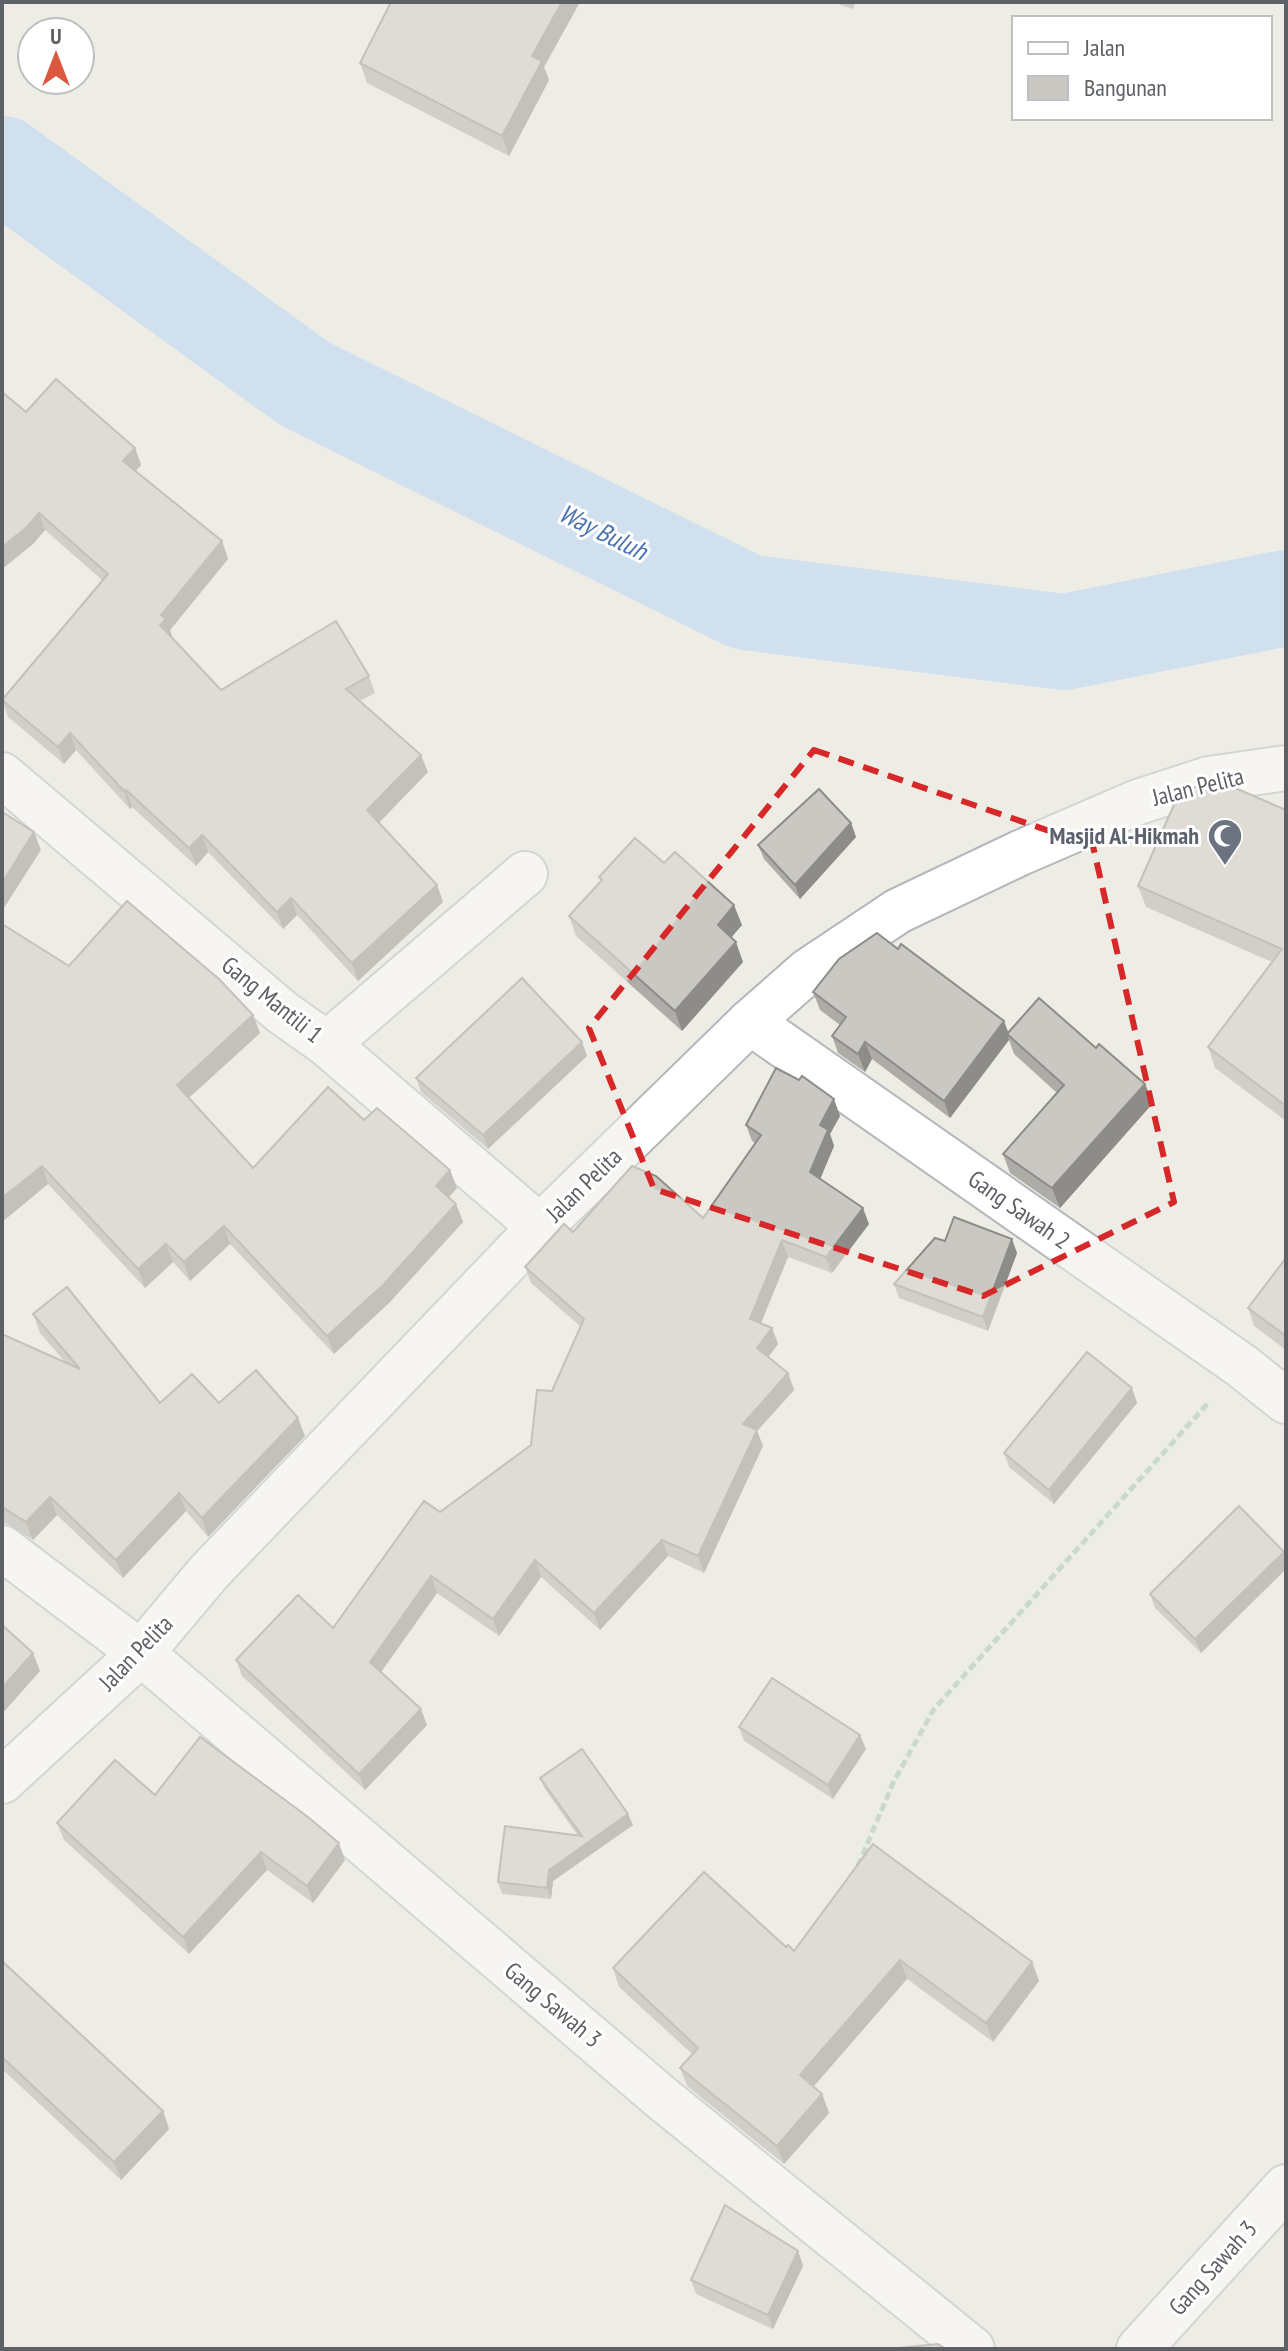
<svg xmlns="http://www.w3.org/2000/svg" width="1288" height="2351" viewBox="0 0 1288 2351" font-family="'PT Sans Narrow',sans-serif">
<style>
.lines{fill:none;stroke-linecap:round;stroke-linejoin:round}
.river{stroke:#abd0f8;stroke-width:96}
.minor-casing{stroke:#b5b7bb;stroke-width:48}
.tertiary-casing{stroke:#b5b7bb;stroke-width:48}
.path{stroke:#9cc1aa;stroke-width:5;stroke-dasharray:8 4;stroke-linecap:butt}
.minor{stroke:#fff;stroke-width:44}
.tertiary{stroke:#fff;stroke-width:44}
.wall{fill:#aeaca7}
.shaded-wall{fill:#8d8c88}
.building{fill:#cac8c2;stroke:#8d8c88;stroke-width:2}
.marked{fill:none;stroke:#d62828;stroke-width:6;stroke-dasharray:16 10;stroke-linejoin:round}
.labels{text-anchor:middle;stroke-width:6;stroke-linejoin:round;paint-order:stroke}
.street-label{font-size:24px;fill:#5d6064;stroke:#fff}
.worship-label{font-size:24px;font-weight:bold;fill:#5b616d;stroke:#fff;text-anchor:end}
.water-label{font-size:26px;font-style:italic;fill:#4c75b2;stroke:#fff}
</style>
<rect width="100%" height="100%" fill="#eeede5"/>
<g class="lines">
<path class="river" d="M2,164l303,220 441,218 318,40 222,-44"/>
<defs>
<g id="minor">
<path d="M2,775l281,238 44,31 213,183"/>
<path d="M750,1022l492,344 44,35"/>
<path d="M327,1044l198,-170"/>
<path d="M2,1548l139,105 522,446 309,250"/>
<path d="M1139,2349l147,-162"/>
</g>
<path id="tertiary" d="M2,1781l139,-128 69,-82 330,-344 210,-205 58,-51 90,-60 122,-58 118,-51 71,-23 77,-11"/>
</defs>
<use href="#minor" class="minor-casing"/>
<use href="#tertiary" class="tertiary-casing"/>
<path class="path" d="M858,1866l35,-83 41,-74 275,-307"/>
<use href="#minor" class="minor"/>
<use href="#tertiary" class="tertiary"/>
</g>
<g class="wall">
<path d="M391,2h189l-36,65 5,13 -40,76 -142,-73 -7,-20z"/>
<path d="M832,2h24l-3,7z"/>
<path d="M2,392l24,20 109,36 6,17 -6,6 87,70 6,18 -58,71 1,6 50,54 148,-14 6,17 -15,8 68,71 -50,50 59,63 6,17 -85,79 -61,-66 -14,14 -75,-77 -12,14 -64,-59 -2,2 -54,-59 -12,14 -56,-47 -6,-17 100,-120 -57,-50 -12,14 -31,25z"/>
<path d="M1286,810v311l-71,-53 -7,-21 64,-85 -126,-55 -8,-21z"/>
<path d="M851,823l5,14 -56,62 -36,-40 -6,-14z"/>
<path d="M664,863l78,62 -11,12 12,25 -61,69 -106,-95 -7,-20 32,-34 -2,-5z"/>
<path d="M898,949l106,72 4,12 88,15 49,36 8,19 -93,105 -50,-35 -7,-19 54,-61 -43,-39 -5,-14 -59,78 -78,-59 -7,13 -27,-19 -6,-17 8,-11 -20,-15 -7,-18z"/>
<path d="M69,966l184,49 7,18 -71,65 64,70 111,-48 86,50 7,18 -8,9 7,7 7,18 -74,81 -55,51 -104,-110 -40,37 -17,-19 -28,26 -97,-104 -46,38z"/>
<path d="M587,1056l-99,93 -67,-57 -5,-14z"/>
<path d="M840,1116l-10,18 4,12 -14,33 49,45 -37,49 -44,-16 -27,66 11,5 6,16 -10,13 20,16 6,17 -37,41 6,15 -59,127 -36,-17 -68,74 -59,-53 -42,59 -62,-43 -56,79 46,53 -62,65 -123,-114 -6,-16 97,-32 107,-116 91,-67 50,-118 -50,-44 -6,-16 48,-35 130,-14 52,-75 -3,-2 -6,-16z"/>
<path d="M1017,1253l-29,78 -89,-33 -5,-14z"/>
<path d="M1286,1258v92l-32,-24 -6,-18z"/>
<path d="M33,1314l127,89h59l86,33 -97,101 -22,-26 -63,67 -66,-63 -24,25 -27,-17 -4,1v-190l63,28 -25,-29z"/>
<path d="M1137,1403l-83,101 -45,-37 -5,-14z"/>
<path d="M1286,1556v13l-85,84 -46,-45 -5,-14z"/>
<path d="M739,1727l127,22 -33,50 -89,-58z"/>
<path d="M540,1778l93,47 -80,56 -2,18 -49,-5 -4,-12 80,-46 -33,-47z"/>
<path d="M155,1795l190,65 -32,43 -46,-33 -78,84 -125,-114 -7,-17z"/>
<path d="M786,1947l8,4 238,11 7,19 -46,61 -86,-63 -94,108 9,7 7,19 -45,51 -97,-78 -7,-18 12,-14 -73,-67 -6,-19z"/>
<path d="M2,1961l161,150 6,18 -48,51 -119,-111z"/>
<path d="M798,2251l5,15 -30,63 -77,-35 -5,-14z"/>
</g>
<g class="shaded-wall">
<path d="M562,2h18l-36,65 5,13 -40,76 -7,-20 30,-80z"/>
<path d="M135,448l6,17 -12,13 -6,-17z"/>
<path d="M39,513l6,17 -12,14 -31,25v-22z"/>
<path d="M222,541l6,18 -58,71 2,6 -5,6 -7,-17 1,-10z"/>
<path d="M70,733l6,17 -12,14 -6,-17z"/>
<path d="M421,755l7,17 -54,56 -7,-18z"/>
<path d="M126,790l6,17 -2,2 -6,-18z"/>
<path d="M851,823l5,14 -56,62 -5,-14z"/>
<path d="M34,832l7,18 -39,61v-28z"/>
<path d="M202,835l6,17 -12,14 -7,-18z"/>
<path d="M437,885l6,17 -85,79 -6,-18z"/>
<path d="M291,898l6,17 -14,14 -6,-17z"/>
<path d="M734,905l8,20 -17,20 -7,-20z"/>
<path d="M736,942l7,20 -61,69 -7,-20z"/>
<path d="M253,1015l7,18 -77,70 -6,-18z"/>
<path d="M1004,1021l6,16 -3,-3 2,6 -59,78 -6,-17z"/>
<path d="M582,1042l5,14 -99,93 -5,-14z"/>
<path d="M865,1042l7,17 -7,13 -7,-18z"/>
<path d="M1145,1084l8,19 -93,105 -8,-20z"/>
<path d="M834,1099l6,17 -10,18 4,12 -18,43 -6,-17 10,-47z"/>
<path d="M42,1166l6,18 -46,38v-24z"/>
<path d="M450,1170l7,18 -14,16 -7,-18z"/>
<path d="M456,1204l7,18 -74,81 -55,51 -7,-18z"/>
<path d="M863,1208l6,16 -37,49 -6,-16z"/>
<path d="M224,1226l6,18 -40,37 -6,-19z"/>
<path d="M1012,1239l5,14 -29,78 -5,-14z"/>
<path d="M782,1240l6,17 -32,78 -6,-16z"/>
<path d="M166,1244l7,18 -28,26 -7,-19z"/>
<path d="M772,1328l6,16 -15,20 -6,-16z"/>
<path d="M788,1373l6,17 -37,41 6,15 -59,127 -6,-17 45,-132z"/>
<path d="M1132,1388l5,15 -83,101 -5,-14z"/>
<path d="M298,1418l7,18 -97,101 -6,-19z"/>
<path d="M179,1493l7,18 -63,67 -7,-18z"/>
<path d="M50,1497l7,18 -24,25 -7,-18z"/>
<path d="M662,1540l6,16 -68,74 -6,-17z"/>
<path d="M1284,1552l2,4v13l-85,84 -6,-14z"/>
<path d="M535,1560l6,17 -42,59 -6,-17z"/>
<path d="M431,1576l6,17 -61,86 -6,-17z"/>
<path d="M33,1653l7,18 -38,43v-26z"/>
<path d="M421,1709l6,16 -62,65 -6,-16z"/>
<path d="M860,1735l6,14 -33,50 -5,-14z"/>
<path d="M628,1814l5,11 -80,56 -2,18 -4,-11 2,-18z"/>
<path d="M339,1843l6,17 -32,43 -6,-17z"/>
<path d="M261,1852l6,18 -78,84 -6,-17z"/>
<path d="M900,1960l7,19 -100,115 -7,-19z"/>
<path d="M1032,1962l7,19 -46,61 -7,-19z"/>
<path d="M822,2094l7,19 -45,51 -7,-18z"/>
<path d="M163,2111l6,18 -48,51 -7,-18z"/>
<path d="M798,2251l5,15 -30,63 -5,-14z"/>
</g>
<g class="building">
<path d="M391,2h171l-30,54 10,5 -40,75 -142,-73z"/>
<path d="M56,379l79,69 -12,13 99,80 -61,74 5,4 -6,6 61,65 115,-69 33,55 -23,13 75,66 -54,55 70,75 -85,78 -61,-65 -14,14 -75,-77 -13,13 -63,-58 -2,1 -54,-58 -12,14 -56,-47 106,-126 -69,-61 -12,14 -25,20v-155l24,20z"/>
<path d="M1219,781l67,29v296l-78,-59 74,-98 -144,-63 42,-95z"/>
<path d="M819,789l32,34 -56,62 -37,-40z"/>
<path d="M2,812l32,20 -32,51z"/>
<path d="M635,838l29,25 11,-11 59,53 -16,20 18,17 -61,69 -106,-95 33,-36 -3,-3z"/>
<path d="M127,901l92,78 34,36 -76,70 76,83 75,-81 36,33 13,-12 73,62 -14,16 20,18 -73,81 -56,51 -103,-110 -40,36 -18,-18 -28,25 -96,-103 -40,32v-274l67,42z"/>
<path d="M877,933l21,16 3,-5 103,77 -60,80 -79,-59 -7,12 -26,-18 14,-19 -33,-25 26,-33z"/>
<path d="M522,978l60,64 -99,93 -67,-57z"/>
<path d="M1039,998l57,50 3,-4 46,40 -93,104 -49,-34 61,-69 -57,-51z"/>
<path d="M776,1068l23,12 3,-4 32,23 -14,26 8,5 -18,42 53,36 -37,49 -44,-17 -32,79 22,9 -15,20 31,25 -45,51 14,6 -59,126 -36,-16 -68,73 -59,-53 -42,59 -62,-43 -61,86 51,47 -62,65 -123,-114 62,-65 35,33 91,-127 16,11 91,-67 6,-55 15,1 32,-72 -59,-52 39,-43 9,8 59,-66 24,10 47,42 58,-83 -15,-10z"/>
<path d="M954,1217l58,22 -29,78 -89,-33 41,-46 10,3z"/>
<path d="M1286,1258v78l-38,-28z"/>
<path d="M67,1287l93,116 32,-29 27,29 37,-33 42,48 -96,100 -23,-25 -63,67 -66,-63 -24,25 -24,-15v-173l78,35 -47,-55z"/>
<path d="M1087,1352l45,36 -83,102 -45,-37z"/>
<path d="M1239,1506l45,46 -89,87 -45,-45z"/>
<path d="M2,1625l31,28 -31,35z"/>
<path d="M772,1678l88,57 -32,50 -89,-58z"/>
<path d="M200,1737l108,80 31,26 -32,43 -46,-34 -78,85 -126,-114 58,-63 40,35z"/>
<path d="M582,1749l46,65 -79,56 -2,18 -49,-6 7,-56 77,10 -42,-58z"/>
<path d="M873,1844l159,118 -46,61 -86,-63 -100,115 22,19 -45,52 -97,-78 18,-20 -85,-80 91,-96 82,75 2,-2 6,6z"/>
<path d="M2,1961l161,150 -49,51 -112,-105z"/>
<path d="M725,2205l73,46 -30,64 -77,-35z"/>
<path d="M938,2344l8,5h-57z"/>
</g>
<path d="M0 0H1288V2351H0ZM814,750l279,96 81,356 -191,94 -329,-107 -65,-161z" fill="#eeede5" fill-opacity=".55" fill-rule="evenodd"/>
<path class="marked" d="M814,750l279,96 81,356 -191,94 -329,-107 -65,-161z"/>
<defs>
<symbol id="mosque-pin" viewBox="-11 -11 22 30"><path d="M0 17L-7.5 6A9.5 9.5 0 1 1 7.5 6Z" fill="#6b7280" stroke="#fff"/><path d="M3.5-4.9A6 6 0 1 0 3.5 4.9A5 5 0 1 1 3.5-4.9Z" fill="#fff"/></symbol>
</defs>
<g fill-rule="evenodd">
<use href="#mosque-pin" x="1205" y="816" width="40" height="54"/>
</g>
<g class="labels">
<g class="street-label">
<text transform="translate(1198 787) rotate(-14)" y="8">Jalan Pelita</text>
<text transform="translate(272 1000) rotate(39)" y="8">Gang Mantili 1</text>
<text transform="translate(584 1185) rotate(-44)" y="8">Jalan Pelita</text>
<text transform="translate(1019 1210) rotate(35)" y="8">Gang Sawah 2</text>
<text transform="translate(136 1653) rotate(-46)" y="8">Jalan Pelita</text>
<text transform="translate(553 2005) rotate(40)" y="8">Gang Sawah 3</text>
<text transform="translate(1213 2268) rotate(-48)" y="8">Gang Sawah 3</text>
</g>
<g class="worship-label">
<text x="1199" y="844">Masjid Al-Hikmah</text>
</g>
<g class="water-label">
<text transform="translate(603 532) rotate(26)" y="9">Way Buluh</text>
</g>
</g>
<rect width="1288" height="2351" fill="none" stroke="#5d6064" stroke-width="8"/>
<rect x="1012" y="16" width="260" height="104" fill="#ffffff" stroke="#bebfc1" stroke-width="2"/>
<rect x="1028" y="42" width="40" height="12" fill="#ffffff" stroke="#bebfc1" stroke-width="2"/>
<text x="1084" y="56" font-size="24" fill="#5d6064">Jalan</text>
<rect x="1028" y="76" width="40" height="24" fill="#cac8c2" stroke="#bebfc1" stroke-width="2"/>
<text x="1084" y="96" font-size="24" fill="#5d6064">Bangunan</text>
<g transform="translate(56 56)"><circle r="38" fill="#ffffff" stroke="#bebfc1" stroke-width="2"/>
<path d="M0-6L14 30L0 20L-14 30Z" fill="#db583e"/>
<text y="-12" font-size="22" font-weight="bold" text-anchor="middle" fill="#5d6064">U</text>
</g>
</svg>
